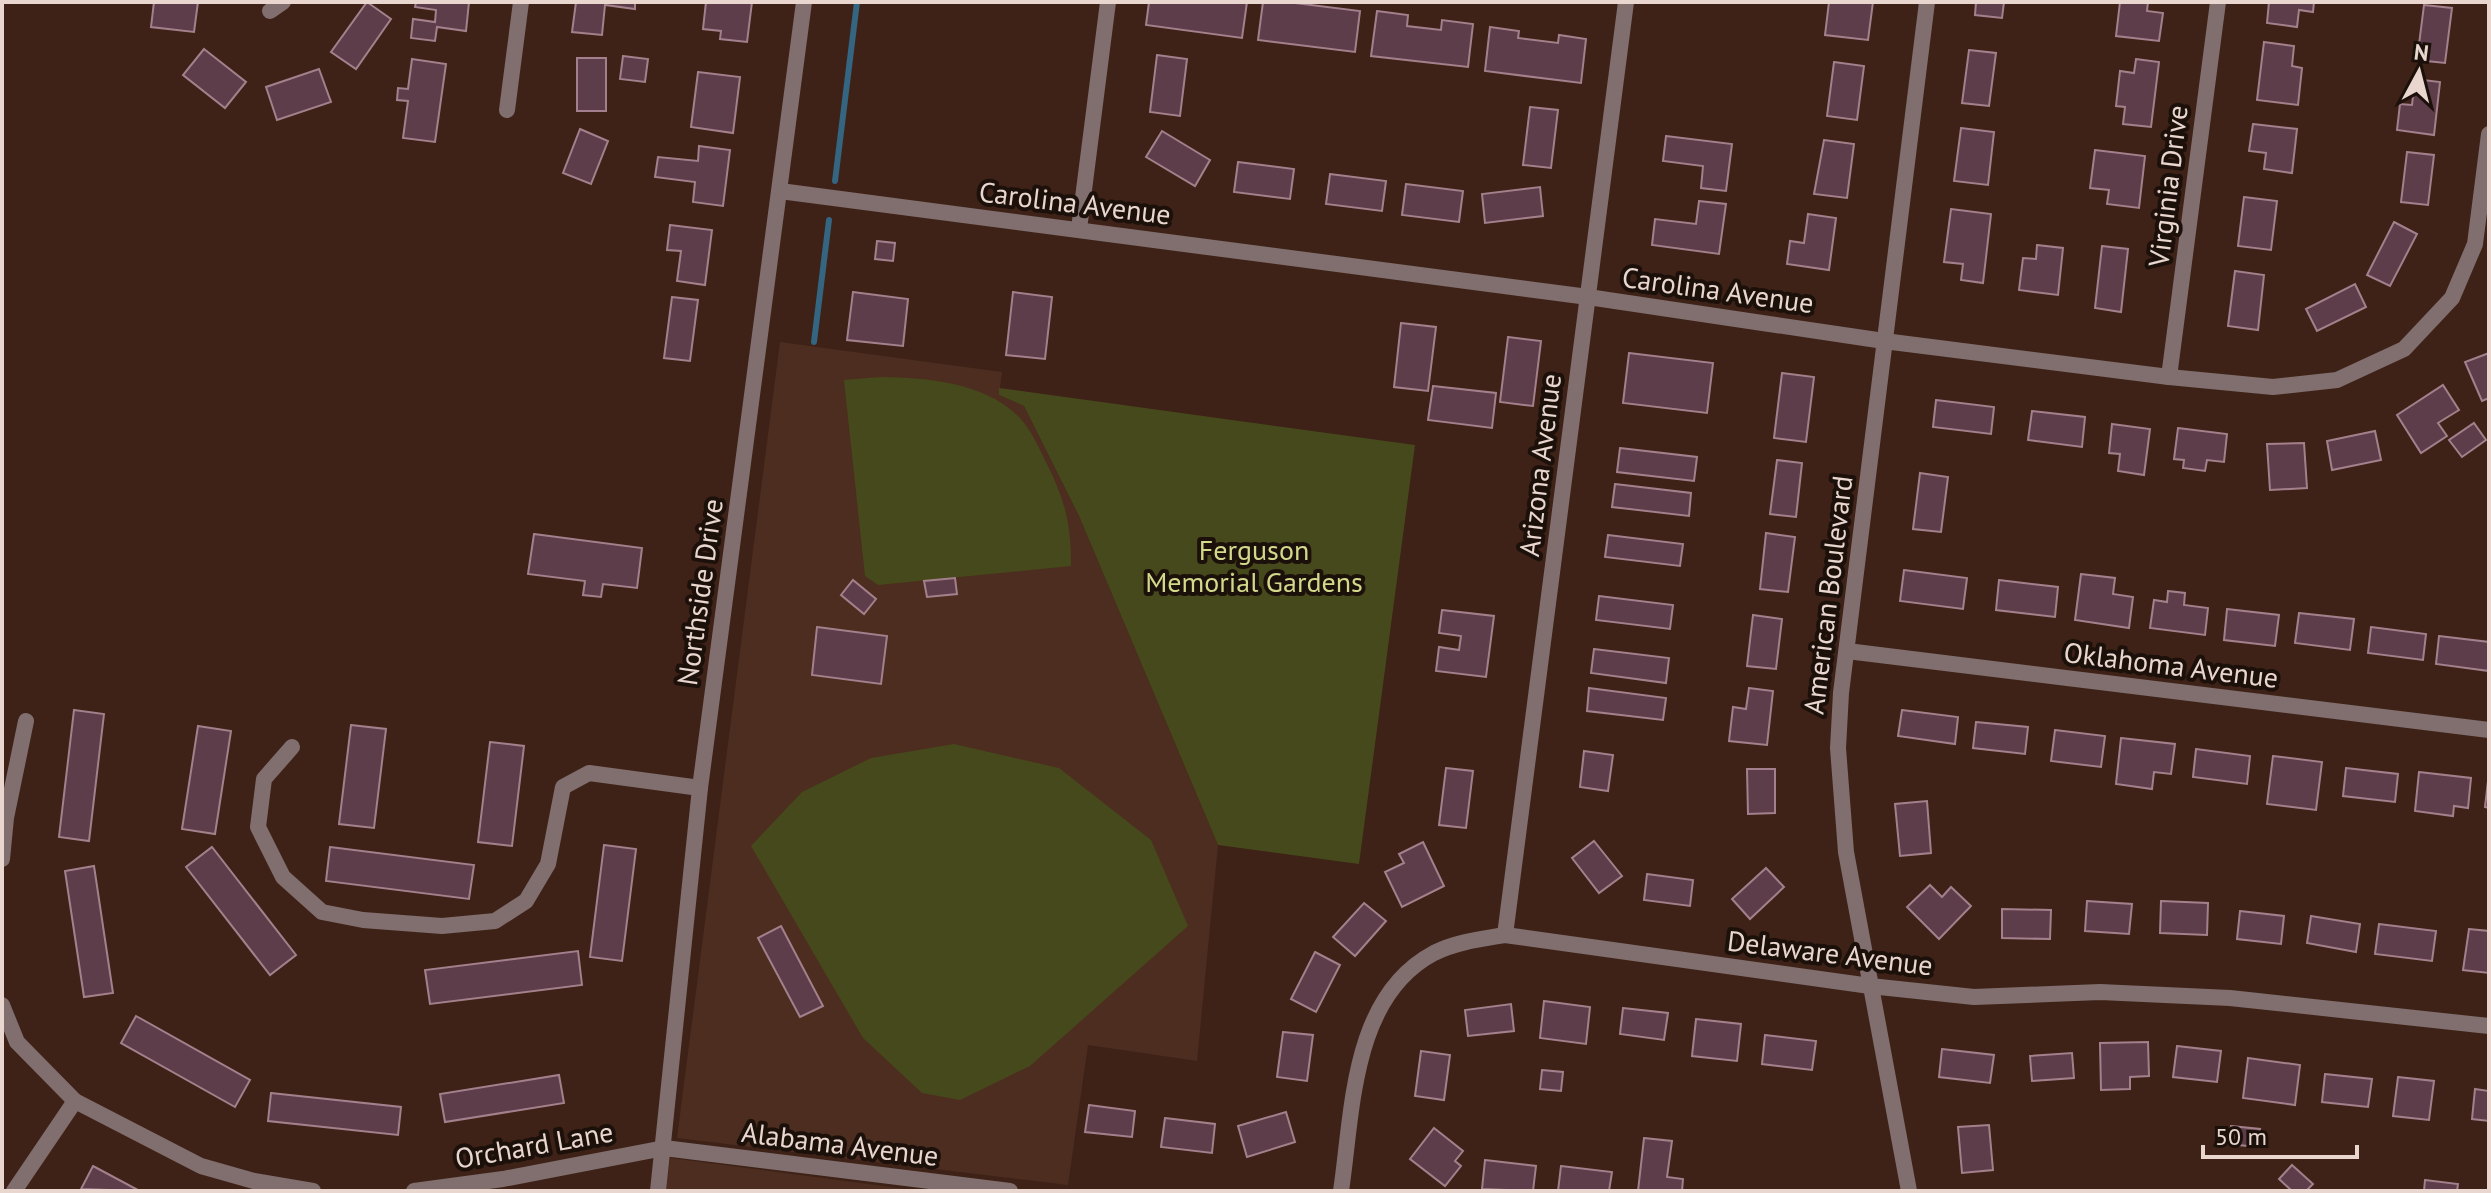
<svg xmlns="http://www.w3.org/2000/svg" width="2491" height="1193" viewBox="0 0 2491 1193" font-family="'PT Sans',sans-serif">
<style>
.built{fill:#4d2d1f}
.green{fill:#46491b}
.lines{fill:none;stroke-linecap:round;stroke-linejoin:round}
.stream{stroke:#346581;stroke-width:6}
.building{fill:#5c3d49;stroke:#a3808c;stroke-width:2}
.street{stroke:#806f6e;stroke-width:16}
.labels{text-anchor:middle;stroke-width:8;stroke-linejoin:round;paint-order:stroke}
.street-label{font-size:28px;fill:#e9d7cf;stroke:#1c100b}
.park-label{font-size:28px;fill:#d2d98b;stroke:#1c100b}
</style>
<rect width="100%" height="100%" fill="#3e2217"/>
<g class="built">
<path d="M780,342l222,30 -3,23 25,11 55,110 139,329 -21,216 -109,-16 -20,140 -391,-47z"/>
<path d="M670,1158l251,33h-255z"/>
</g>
<g class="green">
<path d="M881,377c47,1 104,5 139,41 11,12 18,28 25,42 20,40 26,62 26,106l-193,19 -13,-9 -21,-196z"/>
<path d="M999,388l416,57 -56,419 -141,-19 -139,-329 -55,-110 -25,-11z"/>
<path d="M954,744l105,24 92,72 37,86 -158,140 -70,34 -38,-7 -59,-55 -112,-192 51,-54 69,-34z"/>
</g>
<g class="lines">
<g class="stream">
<path d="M835,181l22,-179"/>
<path d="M814,342l15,-122"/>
</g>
</g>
<g class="building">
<path d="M154,2h44l-4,30 -43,-5z"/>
<path d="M367,2l24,17 -35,50 -25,-17z"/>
<path d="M416,2h53l-3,29 -29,-4 -2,14 -24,-3 2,-19 22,3 1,-12 -21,-3z"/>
<path d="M576,2h59v7l-30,-4 -3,30 -30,-3z"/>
<path d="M706,2h46l-5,40 -27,-3 1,-8 -18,-2z"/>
<path d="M1149,2h98l-5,36 -96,-13z"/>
<path d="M1263,2h24l73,9 -5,41 -97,-12z"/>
<path d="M1829,2h44l-5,38 -43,-5z"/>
<path d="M1976,2h28l-2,16 -27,-3z"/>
<path d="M2120,2h28l-1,9 16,2 -4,28 -43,-5z"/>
<path d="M2269,2h45l-1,10 -14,-2 -2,17 -30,-4z"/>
<path d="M2424,5l28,3 -7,55 -28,-3z"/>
<path d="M1377,11l31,4 -1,11 34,4 1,-10 31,4 -5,43 -97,-11z"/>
<path d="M1490,27l29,4 -1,7 40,5 1,-8 27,4 -5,44 -96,-12z"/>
<path d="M2264,42l30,4 -2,20 10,2 -4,37 -41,-5z"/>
<path d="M204,49l42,33 -21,26 -42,-33z"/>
<path d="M1969,50l27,3 -7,53 -27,-3z"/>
<path d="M1157,55l30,4 -7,57 -30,-4z"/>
<path d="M623,56l25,3 -3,23 -25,-3z"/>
<rect x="577" y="58" width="29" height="53"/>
<path d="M412,59l34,5 -11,78 -32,-4 5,-37 -11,-1 1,-12 10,1z"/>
<path d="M2136,59l23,3 -8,65 -28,-3 2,-17 -9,-1 4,-35 14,2z"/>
<path d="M1834,62l30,4 -7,54 -30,-4z"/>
<path d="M319,69l12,33 -54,18 -11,-33z"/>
<path d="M698,72l42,5 -7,56 -42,-6z"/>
<path d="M2415,79l25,3 -6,53 -37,-5 3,-26 12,1z"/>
<path d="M1530,107l28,3 -7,58 -28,-3z"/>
<path d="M2253,124l44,5 -5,44 -28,-4 2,-16 -17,-2z"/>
<path d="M1961,128l33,4 -6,53 -34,-4z"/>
<path d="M580,129l28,12 -17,43 -28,-11z"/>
<path d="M1162,131l48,29 -15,26 -49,-29z"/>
<path d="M1666,136l66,8 -6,47 -25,-3 2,-22 -40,-5z"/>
<path d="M1824,140l30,4 -7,54 -33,-4z"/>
<path d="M699,146l31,4 -7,56 -30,-4 2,-20 -40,-5 3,-20 40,4z"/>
<path d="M2095,150l50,6 -6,52 -32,-4 2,-14 -19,-2z"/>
<path d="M2407,152l27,3 -6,50 -27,-3z"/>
<path d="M1238,162l56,7 -4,30 -56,-7z"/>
<path d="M1330,174l56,7 -4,30 -56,-7z"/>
<path d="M1406,184l57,7 -4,31 -57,-7z"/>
<path d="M1540,187l3,29 -58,7 -3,-29z"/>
<path d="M2244,197l33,4 -6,49 -33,-4z"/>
<path d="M1699,201l27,3 -7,50 -67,-9 3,-26 41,5z"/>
<path d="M1951,209l40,5 -8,69 -22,-3 2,-16 -19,-2z"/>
<path d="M1808,214l28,4 -7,52 -42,-6 3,-23 14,2z"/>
<path d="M2394,222l23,12 -27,52 -23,-11z"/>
<path d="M670,225l42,5 -7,55 -28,-4 4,-30 -14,-1z"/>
<path d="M877,241l18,2 -2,18 -18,-2z"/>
<path d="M2037,245l26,3 -5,47 -39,-5 4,-32 13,1z"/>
<path d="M2102,246l26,3 -7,63 -26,-4z"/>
<path d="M2235,271l29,4 -6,55 -30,-4z"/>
<path d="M2355,284l11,23 -49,24 -11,-22z"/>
<path d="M853,292l55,7 -5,47 -56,-6z"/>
<path d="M1013,292l39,5 -7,62 -39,-4z"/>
<path d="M672,297l26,3 -8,61 -26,-3z"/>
<path d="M1401,323l35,4 -8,64 -34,-4z"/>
<path d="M1508,337l33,4 -8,65 -33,-4z"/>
<path d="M1629,353l84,10 -6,50 -84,-10z"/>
<path d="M2489,353v45l-7,3 -17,-39z"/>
<path d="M1782,373l32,4 -8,65 -32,-4z"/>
<path d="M2443,385l16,25 -21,13 9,13 -26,17 -24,-38z"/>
<path d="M1433,386l63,7 -4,35 -64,-8z"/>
<path d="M1936,400l58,7 -3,27 -58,-7z"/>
<path d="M2032,411l53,6 -3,30 -54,-7z"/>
<path d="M2474,423l12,17 -24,17 -13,-17z"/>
<path d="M2112,424l38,5 -6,46 -26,-4 2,-17 -11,-1z"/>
<path d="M2178,428l49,6 -3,28 -17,-2 -2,11 -22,-3 1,-8 -10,-1z"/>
<path d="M2375,431l6,29 -49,10 -5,-29z"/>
<path d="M2304,443l3,45 -37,2 -3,-46z"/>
<path d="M1620,448l77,9 -3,24 -77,-9z"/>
<path d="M1777,460l25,3 -6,54 -26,-3z"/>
<path d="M1920,473l28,4 -7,55 -28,-3z"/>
<path d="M1615,484l76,9 -2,23 -77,-9z"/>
<path d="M1766,533l29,4 -7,55 -28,-3z"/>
<path d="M534,534l108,14 -5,40 -34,-4 -2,13 -18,-2 2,-14 -57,-7z"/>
<path d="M1608,535l75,9 -3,22 -75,-9z"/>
<path d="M1904,570l63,8 -4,31 -63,-8z"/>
<path d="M2081,574l34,4 -2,16 20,3 -4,31 -54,-8z"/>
<path d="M955,578l2,16 -30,3 -3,-16z"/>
<path d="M853,580l23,19 -12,15 -23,-19z"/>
<path d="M1999,580l59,7 -3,30 -59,-7z"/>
<path d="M2168,591l17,2 -1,12 24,3 -3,27 -55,-7 4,-28 13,2z"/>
<path d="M1599,596l74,9 -3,24 -74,-9z"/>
<path d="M2227,609l52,6 -4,31 -51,-6z"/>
<path d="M1442,610l52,6 -8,61 -50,-6 3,-24 20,3 2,-14 -22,-3z"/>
<path d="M2299,613l55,6 -4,31 -55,-7z"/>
<path d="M1753,615l29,4 -6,50 -29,-3z"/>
<path d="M817,627l70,9 -6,48 -69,-9z"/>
<path d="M2371,627l55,7 -3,26 -55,-7z"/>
<path d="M2439,636l50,6v29l-53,-7z"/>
<path d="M1594,649l75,9 -3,25 -75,-10z"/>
<path d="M1589,688l77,10 -3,22 -76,-9z"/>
<path d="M1749,688l24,3 -6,54 -38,-4 4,-34 13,2z"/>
<path d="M74,710l30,4 -15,127 -30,-4z"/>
<path d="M1902,710l56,7 -3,27 -57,-8z"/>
<path d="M1976,722l52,5 -3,27 -52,-6z"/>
<path d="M351,725l35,4 -12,99 -35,-4z"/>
<path d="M198,726l33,5 -16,103 -33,-5z"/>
<path d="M2055,730l50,6 -4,31 -50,-6z"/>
<path d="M2121,738l54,6 -4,30 -17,-2 -2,17 -36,-5z"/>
<path d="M490,742l34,4 -12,100 -34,-4z"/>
<path d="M2196,749l54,7 -3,28 -54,-7z"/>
<path d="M1584,751l29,4 -5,36 -28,-4z"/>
<path d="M2273,756l49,6 -6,48 -49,-6z"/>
<path d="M1446,768l27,3 -7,57 -27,-3z"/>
<path d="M2346,768l52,6 -3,28 -52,-6z"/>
<path d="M1747,769h28v44l-27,1z"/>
<path d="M2419,772l52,6 -3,30 -14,-2 -1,10 -38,-5z"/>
<path d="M2488,781h1v27l-4,-1z"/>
<path d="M1927,801l4,52 -31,3 -5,-52z"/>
<path d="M1594,841l28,35 -23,17 -27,-35z"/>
<path d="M1423,842l21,44 -42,21 -17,-35 19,-9 -5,-9z"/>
<path d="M604,845l32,4 -14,112 -32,-4z"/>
<path d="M212,847l84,108 -26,20 -84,-108z"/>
<path d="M330,847l144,18 -5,34 -143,-18z"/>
<path d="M94,866l19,127 -29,4 -19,-126z"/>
<path d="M1766,868l18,19 -34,32 -18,-20z"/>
<path d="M1647,874l46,6 -3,26 -46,-6z"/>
<path d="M1930,885l12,12 9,-10 20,19 -32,33 -32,-32z"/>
<path d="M2087,901l45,3 -3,30 -44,-3z"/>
<path d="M2161,901l47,2 -1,32 -47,-2z"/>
<path d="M1364,903l22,18 -31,35 -22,-19z"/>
<path d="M2002,909l49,1 -1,29 -48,-1z"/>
<path d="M2240,911l44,5 -3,28 -44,-5z"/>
<path d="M2311,916l49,8 -4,28 -49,-9z"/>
<path d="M2379,924l57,7 -4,30 -57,-7z"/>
<path d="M781,926l42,80 -23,11 -42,-79z"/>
<path d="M2469,929l20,2v42l-26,-3z"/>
<path d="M578,951l4,34 -152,19 -5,-34z"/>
<path d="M1315,952l25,13 -24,47 -25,-13z"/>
<path d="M1544,1001l46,6 -4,37 -46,-6z"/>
<path d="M1511,1004l3,27 -46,5 -3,-26z"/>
<path d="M1623,1008l45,5 -4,27 -44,-6z"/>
<path d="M136,1016l114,64 -15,27 -114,-64z"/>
<path d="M1696,1019l45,5 -4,37 -45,-5z"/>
<path d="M1283,1032l30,3 -6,46 -30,-4z"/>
<path d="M1765,1035l51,6 -4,29 -50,-6z"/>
<path d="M2148,1042l1,34 -19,1v12l-29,1 -1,-47z"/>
<path d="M2177,1046l44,5 -4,31 -44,-5z"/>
<path d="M1942,1049l52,6 -4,28 -51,-6z"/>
<path d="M1421,1051l29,4 -6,45 -29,-4z"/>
<path d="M2072,1053l2,25 -42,3 -2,-25z"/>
<path d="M2248,1058l52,7 -5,40 -52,-7z"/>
<path d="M1542,1070l21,2 -2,19 -21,-2z"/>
<path d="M2325,1074l47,5 -4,28 -46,-5z"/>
<path d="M559,1075l5,28 -119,19 -5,-28z"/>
<path d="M2398,1077l36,4 -5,39 -36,-4z"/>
<path d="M2475,1089l14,2v30l-17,-2z"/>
<path d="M271,1093l130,14 -3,28 -130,-14z"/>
<path d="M1089,1105l46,6 -3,26 -47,-5z"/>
<path d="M1286,1112l9,30 -48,15 -9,-31z"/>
<path d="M1165,1118l50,6 -3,29 -51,-6z"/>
<path d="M1989,1125l4,45 -31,3 -4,-46z"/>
<path d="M2231,1126l29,3 -3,18 -28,-3z"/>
<path d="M1434,1128l29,23 -8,10 6,5 -16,20 -35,-27z"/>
<path d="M1644,1138l28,3 -5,36 16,2 -1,12h-44z"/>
<path d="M1485,1160l51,6 -3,25 -51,-2z"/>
<path d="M2292,1165l21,19 -7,7h-14l-13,-12z"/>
<path d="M93,1166l45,24 -1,1 -56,-2z"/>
<path d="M1561,1166l51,6 -3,19h-51z"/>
<path d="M2425,1180l33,4 -1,7h-33z"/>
</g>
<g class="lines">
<g class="street">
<path d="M270,11l13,-9"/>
<path d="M507,110l14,-108"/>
<path d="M780,191l808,106 296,44 285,36 104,10 64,-7 67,-31 48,-51 23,-54 14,-110"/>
<path d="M1079,229l29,-227"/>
<path d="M2169,377l49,-375"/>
<path d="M1847,651l642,79"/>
<path d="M292,747l-28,32 -6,48 25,50 39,35 41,8 79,6 53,-5 31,-20 22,-37 15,-77 26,-14 111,15"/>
<path d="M2,859l4,-41 20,-97"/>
<path d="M1505,935l121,-933"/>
<path d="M2,1005l15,37 58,59 126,65 53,15 59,10"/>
<path d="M14,1191l61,-90"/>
<path d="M414,1191l89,-12 161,-31 346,43"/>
<path d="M658,1191l42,-403 104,-786"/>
<path d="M1341,1191c12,-80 10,-194 93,-238 22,-11 47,-14 71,-18l365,51 104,11 126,-5 130,6 259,28"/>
<path d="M1909,1191l-63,-339 -8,-104 3,-55 86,-691"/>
</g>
</g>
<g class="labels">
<g class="street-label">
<text transform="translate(2168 186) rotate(-83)" y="10">Virginia Drive</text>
<text transform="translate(1075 203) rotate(7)" y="10">Carolina Avenue</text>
<text transform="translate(1718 290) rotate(8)" y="10">Carolina Avenue</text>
<text transform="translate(1540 465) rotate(-83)" y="10">Arizona Avenue</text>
<text transform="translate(700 592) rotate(-82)" y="10">Northside Drive</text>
<text transform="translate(1828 595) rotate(-83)" y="10">American Boulevard</text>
<text transform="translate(2171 665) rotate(7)" y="10">Oklahoma Avenue</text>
<text transform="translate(1830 953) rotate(7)" y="10">Delaware Avenue</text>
<text transform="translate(840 1144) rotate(7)" y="10">Alabama Avenue</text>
<text transform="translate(534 1145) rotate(-10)" y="10">Orchard Lane</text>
</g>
<g class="park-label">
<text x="1254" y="560">Ferguson<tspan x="1254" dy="32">Memorial Gardens</tspan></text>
</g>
</g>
<rect width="2491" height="1193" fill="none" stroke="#e9d7cf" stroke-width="8"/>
<g transform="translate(2419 72) rotate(7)" stroke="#1c100b" stroke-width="6" paint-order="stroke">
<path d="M0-6L14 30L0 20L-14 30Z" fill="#e9d7cf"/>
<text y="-12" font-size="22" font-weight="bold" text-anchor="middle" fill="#e9d7cf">N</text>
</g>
<path d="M2203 1145v12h154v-12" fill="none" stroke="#e9d7cf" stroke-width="4"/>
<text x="2215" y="1145" font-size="24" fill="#e9d7cf" stroke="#1c100b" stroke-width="6" paint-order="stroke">50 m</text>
</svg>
